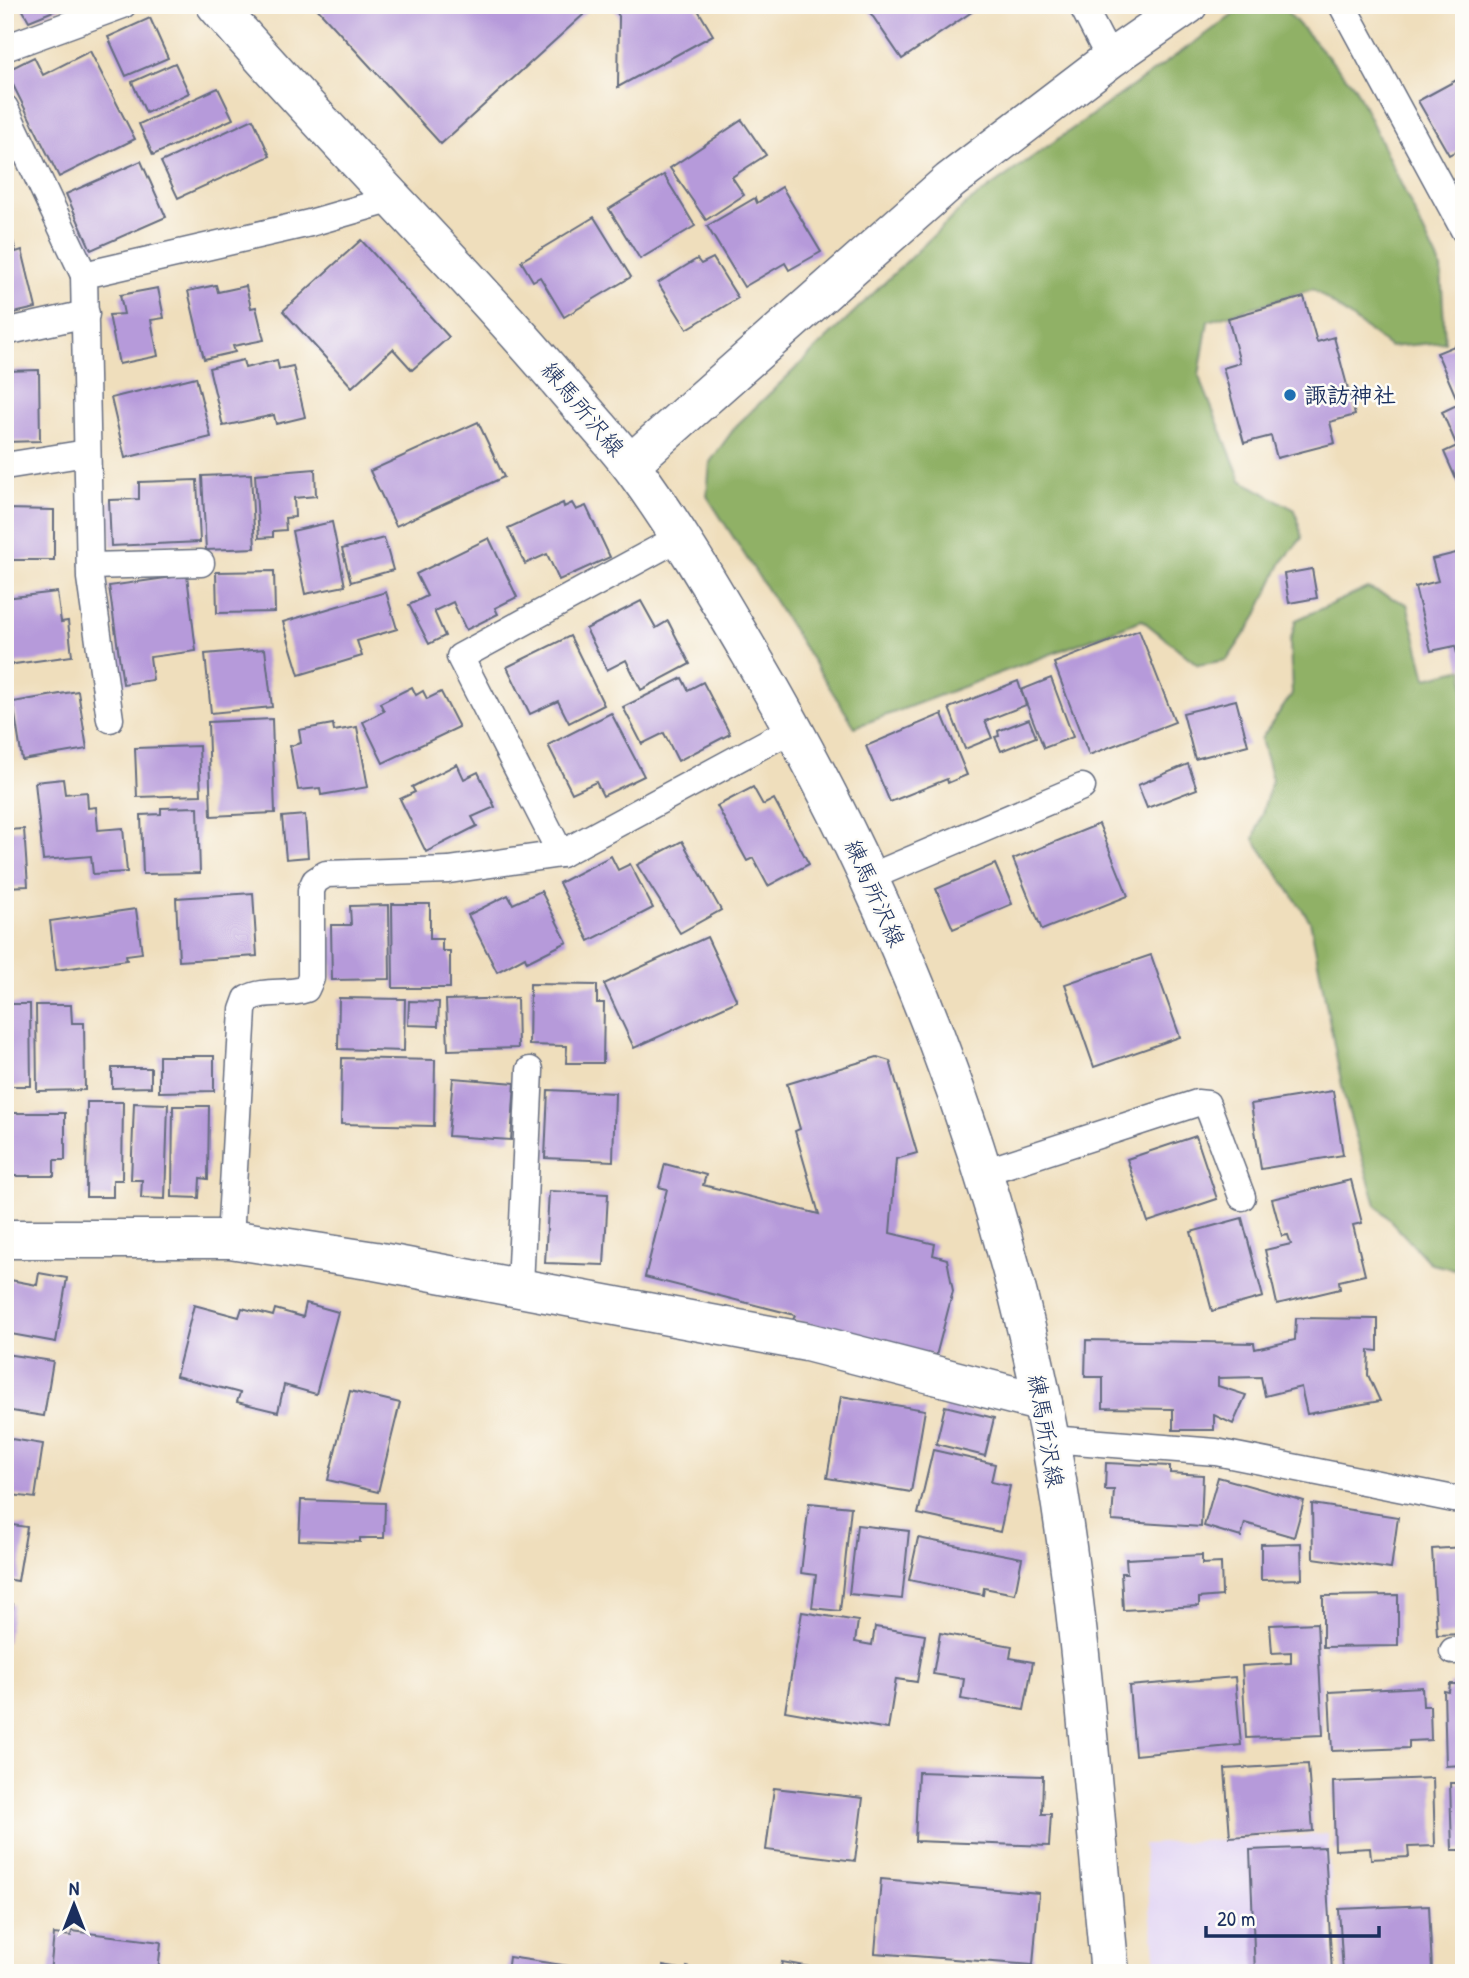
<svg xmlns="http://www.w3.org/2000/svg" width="1469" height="1978" viewBox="0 0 1469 1978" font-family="'Patrick Hand','Klee One',sans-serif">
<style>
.built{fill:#e1d4f4}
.forest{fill:#90b166;stroke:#567062;stroke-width:2}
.building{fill:#b69ada}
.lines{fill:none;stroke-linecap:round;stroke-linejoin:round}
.lane-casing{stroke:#656c7f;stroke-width:29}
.street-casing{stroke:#656c7f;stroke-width:41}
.primary-casing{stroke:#656c7f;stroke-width:41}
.lane{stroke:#fff;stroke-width:26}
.street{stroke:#fff;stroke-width:38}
.primary{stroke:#fff;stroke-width:38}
.poi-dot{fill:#1f6fb2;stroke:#fdfcf7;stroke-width:2.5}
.labels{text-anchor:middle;stroke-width:5;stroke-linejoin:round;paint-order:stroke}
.poi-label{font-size:23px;font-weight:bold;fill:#1b2f5e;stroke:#fdfcf7;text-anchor:start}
.street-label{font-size:23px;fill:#1b2f5e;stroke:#fdfcf7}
</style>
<rect width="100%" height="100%" fill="#fdfcf7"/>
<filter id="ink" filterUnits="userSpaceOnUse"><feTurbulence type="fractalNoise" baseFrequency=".0143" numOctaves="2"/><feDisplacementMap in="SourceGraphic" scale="14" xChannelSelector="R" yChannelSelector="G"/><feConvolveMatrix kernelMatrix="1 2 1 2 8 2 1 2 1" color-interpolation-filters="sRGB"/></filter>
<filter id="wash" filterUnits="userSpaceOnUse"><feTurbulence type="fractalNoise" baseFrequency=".00686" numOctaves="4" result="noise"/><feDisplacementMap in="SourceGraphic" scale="28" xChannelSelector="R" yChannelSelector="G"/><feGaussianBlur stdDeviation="1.57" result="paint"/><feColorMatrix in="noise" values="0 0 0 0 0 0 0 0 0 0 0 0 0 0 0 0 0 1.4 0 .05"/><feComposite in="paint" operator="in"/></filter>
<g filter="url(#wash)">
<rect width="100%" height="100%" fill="#efdebc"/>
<path class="built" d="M1328,1834l6,139h-177l-14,-129z"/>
<g class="forest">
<path d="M1243,8h41l71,79 86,181 4,74 -55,5 -77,-58 -105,32 -9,55 42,104 54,30 7,28 -20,24 -27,57 -28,41 -29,5 -56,-45 -287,107 -148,-231 3,-34 26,-36 229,-221z"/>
<path d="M1367,588l40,16 19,74 38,-9v602l-33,-7 -55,-59 -32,-109 -34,-175 -56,-82 18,-59 -11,-41 31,-45 -2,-52 6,-22z"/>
</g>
<g id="blocks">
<g class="building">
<path d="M20,5h48l-39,16z"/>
<path d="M314,5h280l-153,139z"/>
<path d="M611,5h84l18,30 -95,52 1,-71z"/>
<path d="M865,5h117l-80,54z"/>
<path d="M150,18l18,40 -42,18 -18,-39z"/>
<path d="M90,51l45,88 -76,38 -53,-106 28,-14 9,18z"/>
<path d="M175,63l14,30 -43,20 -14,-31z"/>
<path d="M1464,76v71l-15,8 -31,-54z"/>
<path d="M218,88l15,31 -80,36 -14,-31z"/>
<path d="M253,119l17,37 -92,42 -17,-36z"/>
<path d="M742,120l24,35 -34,22 12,18 -38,25 -36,-52z"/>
<path d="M141,161l25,56 -75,33 -25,-56z"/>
<path d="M664,175l31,51 -55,33 -31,-50z"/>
<path d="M782,187l39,65 -32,18 -4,-7 -41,24 -37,-61 48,-28 2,5z"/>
<path d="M594,217l37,60 -67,40 -24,-40 -7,4 -12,-20z"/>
<path d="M12,237l4,15 6,-2 14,58 -31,7v-76z"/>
<path d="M361,240l88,97 -37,33 -19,-21 -41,38 -69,-76z"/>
<path d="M713,258l25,40 -51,31 -29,-46 39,-24 4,5z"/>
<path d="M216,285l2,7 28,-6 5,22 5,-1 8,33 -31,6 2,6 -31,7 -16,-68z"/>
<path d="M158,288l6,30 -13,2 7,36 -39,8 -10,-49 15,-1 -4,-19z"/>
<path d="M1304,297l13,45 17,-5 21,78 -25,7 5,21 -58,15 -6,-22 -27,7 -21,-75 17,-5 -12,-45z"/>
<path d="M1464,342v145l-4,1 -16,-36 13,-6 -15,-34 17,-8 -22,-51z"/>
<path d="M243,360l2,8 32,-8 2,9 14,-3 12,51 -29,7 -2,-9 -51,11 -14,-58z"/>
<path d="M39,370l1,71 -35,1v-71z"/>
<path d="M196,377l15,60 -86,21 -14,-60z"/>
<path d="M478,422l26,55 -108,49 -26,-55z"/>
<path d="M315,469l1,27 -22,2 1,19 -10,1 1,12 -13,1v6l-14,1 -4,-64z"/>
<path d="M251,474l4,74 -49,2 -4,-74z"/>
<path d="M197,480l3,62 -89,4 -2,-46 30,-1v-17z"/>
<path d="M563,503l1,4 8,-4 4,7 10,-4 24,51 -51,23 -12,-26 -22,10 -17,-36z"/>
<path d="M5,509l49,1v50h-49z"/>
<path d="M332,522l13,64 -40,8 -13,-63z"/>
<path d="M384,538l9,32 -42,12 -9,-33z"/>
<path d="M489,538l28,59 -22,11 3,6 -32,16 -13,-28 -19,9 11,25 -16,8 -20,-39 18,-9 -11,-22z"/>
<path d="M1464,551v116l-3,1 -6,-22 -24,5 -16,-64 23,-6 -6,-22z"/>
<path d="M1312,569l5,29 -28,5 -5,-29z"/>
<path d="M274,571l1,41 -58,1 -1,-41z"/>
<path d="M187,575l9,76 -46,6 3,23 -30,4 -14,-98z"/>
<path d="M57,592l4,30 7,-1 4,35 -65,9 -2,-67z"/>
<path d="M386,592l11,37 -40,12 5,15 -63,19 -16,-53z"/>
<path d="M641,601l15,27 12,-7 22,43 -49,26 -15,-30 -19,10 -21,-41z"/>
<path d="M1139,630l36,92 -86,33 -35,-92z"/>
<path d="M570,636l34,69 -35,18 -11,-22 -28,13 -23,-47z"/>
<path d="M265,649l7,58 -61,6 -6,-59z"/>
<path d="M682,678l6,12 15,-8 27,52 -52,27 -14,-28 -22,11 -19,-37z"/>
<path d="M1051,678l22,59 -29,11 -23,-58z"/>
<path d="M1018,681l8,24 -41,16 7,17 -27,11 -16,-41z"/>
<path d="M412,687l4,8 7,-4 4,8 14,-7 18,35 -76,36 -20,-41 21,-11 -4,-8z"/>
<path d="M78,691l9,58 -65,11 -9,-58z"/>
<path d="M1236,700l12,45 -53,14 -12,-46z"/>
<path d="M611,713l33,63 -41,20 -7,-14 -24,11 -24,-48z"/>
<path d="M942,714l25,61 -19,8 -1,-4 -57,23 -24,-56z"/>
<path d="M272,719l3,94 -64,3 -3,-94z"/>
<path d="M1029,719l7,18 -35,14 -6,-14 4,-1 -1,-5z"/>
<path d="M333,724l1,7 23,-4 11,60 -47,8 -1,-7 -22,2 -8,-44 11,-3 -2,-13z"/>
<path d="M199,746l2,49 -64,2 -2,-49z"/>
<path d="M457,764l7,15 14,-7 17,35 -23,10 5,9 -51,26 -26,-53 15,-7 -3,-5z"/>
<path d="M1188,764l9,25 -50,19 -9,-23z"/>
<path d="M63,779l2,15 22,-2 1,16 8,-1 2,23 25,-2 4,44 -34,2 -2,-18 -48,4 -8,-78z"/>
<path d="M753,787l10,18 11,-6 35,65 -41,22 -15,-28 -6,3 -30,-55z"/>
<path d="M198,807l2,66 -57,1 -2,-59 20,-1v-6z"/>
<path d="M305,815l3,42 -22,2 -4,-42z"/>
<path d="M1099,824l29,72 -86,34 -29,-71z"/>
<path d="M24,829l4,57 -23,1v-57z"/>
<path d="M682,841l39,69 -41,23 -43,-68z"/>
<path d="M611,856l7,14 12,-6 23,44 -64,33 -30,-58z"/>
<path d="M995,864l17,40 -59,25 -17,-40z"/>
<path d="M541,891l26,51 -40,20 -2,-5 -28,15 -29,-57 40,-20 5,9z"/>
<path d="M253,893l4,63 -78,5 -3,-63z"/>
<path d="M392,904h38v35h12v12h8v37h-57z"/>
<path d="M389,905l1,74 -58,1 -1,-55h20l-1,-19z"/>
<path d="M136,909l6,44 -16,2 1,5 -71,10 -6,-49z"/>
<path d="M707,937l30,64 -103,47 -30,-64z"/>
<path d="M1151,955l29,82 -86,30 -29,-83z"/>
<path d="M530,984l67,1v18h7l-1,60h-37l1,-17 -38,-1z"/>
<path d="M339,998l66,1 -1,52 -66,-2z"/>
<path d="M517,998l1,50 -70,2 -2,-50z"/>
<path d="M409,1001l30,1 -1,24 -30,-1z"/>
<path d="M5,1004h25l1,82h-26z"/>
<path d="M36,1005h35l1,18h12l1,67 -48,1z"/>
<path d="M159,1056h55v35l-55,1z"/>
<path d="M877,1057l13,4 27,92 -21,6 -6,74 45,11 -2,11 14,4 6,32 -17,65 -143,-36 2,-5 -150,-38 22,-88 -8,-2 6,-23 41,11 -3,10 116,29 -24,-83 5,-2 -13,-45z"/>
<path d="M342,1058l93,2 -1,66 -93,-2z"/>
<path d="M112,1068h39v19l-39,1z"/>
<path d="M453,1078l62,5 -4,57 -63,-4z"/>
<path d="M548,1090l67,3 -2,68 -68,-3z"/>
<path d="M1333,1091l10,64 -82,14 -10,-65z"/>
<path d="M87,1102h36l-1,78h-9v17h-27z"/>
<path d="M134,1103l34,1 -3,95 -24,-1 1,-18h-11z"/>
<path d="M173,1106h36l-1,73 -8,-1 -1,20 -27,-1z"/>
<path d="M5,1113h60v47h-11v16h-49z"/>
<path d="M1196,1136l21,63 -69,23 -21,-63z"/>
<path d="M1351,1180l11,43 -9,2 12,50 -26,6 1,8 -63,15 -12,-54 26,-6 -3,-9 -6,1 -10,-37z"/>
<path d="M549,1191l59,3 -4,71 -59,-2z"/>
<path d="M1242,1218l21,79 -51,14 -21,-79z"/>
<path d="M39,1273l28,5 -11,64 -51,-9v-54l32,6z"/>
<path d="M306,1303l32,9 -22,82 -32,-9 -6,27 -41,-10 3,-9 -64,-17 18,-71 45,12 3,-9 31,8 2,-7 28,8z"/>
<path d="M1296,1318l82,1v32l-9,-1 -1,25 12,26 -73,13 -6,-27 -36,9 -4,-19 -43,1v8l28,9 -13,29 -19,-9v15h-41v-21l-70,-1v-31h-18l1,-37 168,3 1,6 40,-9z"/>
<path d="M5,1354l48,7 -9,55 -39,-6z"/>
<path d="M350,1391l50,12 -22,89 -50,-12z"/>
<path d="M841,1396l84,14 -14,82 -84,-14z"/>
<path d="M945,1406l49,12 -9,38 -49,-12z"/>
<path d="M5,1438l38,6 -8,54 -30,-4z"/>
<path d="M933,1450l62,14 -4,18 19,4 -10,46 -82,-18z"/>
<path d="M1106,1463l64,3v7l33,2 -2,52 -89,-6 2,-31h-9z"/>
<path d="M1218,1477l86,24 -10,36 -49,-14 -4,14 -37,-11z"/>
<path d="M301,1500l84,3 -1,35h-24v4l-61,-2z"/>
<path d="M809,1503l42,4 -11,104 -28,-3 4,-33 -15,-2z"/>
<path d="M1312,1504l86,13 -7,52 -78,-11z"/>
<path d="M5,1524l22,3 -9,54 -13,-2z"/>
<path d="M857,1525l52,6 -7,68 -53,-5z"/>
<path d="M918,1538l104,20 -7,36 -31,-6 -1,7 -74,-15z"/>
<path d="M1301,1543l1,36 -41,1v-36z"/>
<path d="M1464,1547v87l-27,1 -5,-86z"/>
<path d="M1202,1555v9l19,-1 1,33 -23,2v8l-76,4 -2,-37h6l-1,-14z"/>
<path d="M1398,1595v51l-75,1v-51z"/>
<path d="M5,1603l8,1 -6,38h-2z"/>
<path d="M802,1612l56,9 -3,21 17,3 3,-18 50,8 -8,47 -21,-3 -8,50 -103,-18z"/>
<path d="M1317,1623l6,112 -77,3 -4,-72 49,-3v-11l-19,1 -2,-28z"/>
<path d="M940,1633l72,13 -2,12 23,4 -9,48 -63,-11 3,-20 -31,-5z"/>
<path d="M1235,1677l6,68 -106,10 -6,-69z"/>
<path d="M1450,1684h14v81l-18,1 -2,-75 5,1z"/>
<path d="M1422,1687l1,19h7l1,34 -22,1v7l-77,3 -3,-59z"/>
<path d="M1308,1764l5,67 -83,6 -5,-68z"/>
<path d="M918,1772l125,4 -1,38h9l-2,32 -134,-5z"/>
<path d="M1433,1778l2,68 -27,1 1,10 -38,2 -1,-11 -35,2 -2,-68z"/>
<path d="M1450,1783h14v67h-12z"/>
<path d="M774,1788l89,10 -8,63 -89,-11z"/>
<path d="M1325,1847l7,126h-77l-5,-123z"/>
<path d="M881,1879l158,14 -6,72 -158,-12z"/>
<path d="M1429,1905l3,66 -89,2 -4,-64z"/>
<path d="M72,1931l89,11 -3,31h-108l4,-39 17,2z"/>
<path d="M509,1957l94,14v2h-96z"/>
<path d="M782,1962l45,8v3h-47z"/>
<path d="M663,1966l23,4 1,-3 21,6h-46z"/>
</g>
</g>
</g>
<g filter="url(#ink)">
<use href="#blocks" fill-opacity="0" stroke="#656c7f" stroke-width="2"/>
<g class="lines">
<defs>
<g id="lane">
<path d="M1082,5l28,54"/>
<path d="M1342,5l122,225"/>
<path d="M5,48l118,-43"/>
<path d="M5,108l79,167"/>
<path d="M5,332l81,-18"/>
<path d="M5,466l82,-13"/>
<path d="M90,566l111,-3"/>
<path d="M110,719l-20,-141 -6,-303 226,-52 83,-24"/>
<path d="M561,854l-101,-197 222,-121"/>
<path d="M870,877l212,-90"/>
<path d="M984,1172l213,-69 10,1 35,93"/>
<path d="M230,1239l13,-229 4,-11c18,-10 39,-3 59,-10l5,-11v-88l4,-9 11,-7 123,-4 112,-16 233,-126"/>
<path d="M520,1286l10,-216"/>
<path d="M1050,1439l166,13 248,49"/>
<path d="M1453,1651l11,-1"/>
</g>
<g id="street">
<path d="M630,464l320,-283 160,-122 78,-54"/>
<path d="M5,1239h225l145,22 432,81 236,61"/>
</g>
<path id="primary" d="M216,5c114,133 241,255 354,389 21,25 45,50 65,77 44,60 81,124 119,189 141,240 245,505 296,780 32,175 42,355 60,533"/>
</defs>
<use href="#lane" class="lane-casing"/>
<use href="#street" class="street-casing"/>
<use href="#primary" class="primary-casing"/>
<use href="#lane" class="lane"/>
<use href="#street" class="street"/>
<use href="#primary" class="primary"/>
</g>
</g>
<circle class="poi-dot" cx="1290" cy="395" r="7"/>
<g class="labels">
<g class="poi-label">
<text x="1304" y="403">諏訪神社</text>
</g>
<g class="street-label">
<text transform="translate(583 409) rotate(50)" y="8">練馬所沢線</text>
<text transform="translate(875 893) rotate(66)" y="8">練馬所沢線</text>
<text transform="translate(1046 1431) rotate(80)" y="8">練馬所沢線</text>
</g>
</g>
<rect width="1469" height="1978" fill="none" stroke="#fdfcf7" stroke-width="28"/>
<g transform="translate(74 1905)" stroke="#fdfcf7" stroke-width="5" paint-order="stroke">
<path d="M0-5L12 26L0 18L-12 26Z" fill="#1b2f5e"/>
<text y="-10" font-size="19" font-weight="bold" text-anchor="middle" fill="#1b2f5e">N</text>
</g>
<path d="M1206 1926v10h173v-10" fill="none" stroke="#1b2f5e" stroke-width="3.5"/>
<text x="1217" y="1926" font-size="21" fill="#1b2f5e" stroke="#fdfcf7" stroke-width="5" paint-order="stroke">20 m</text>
</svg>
